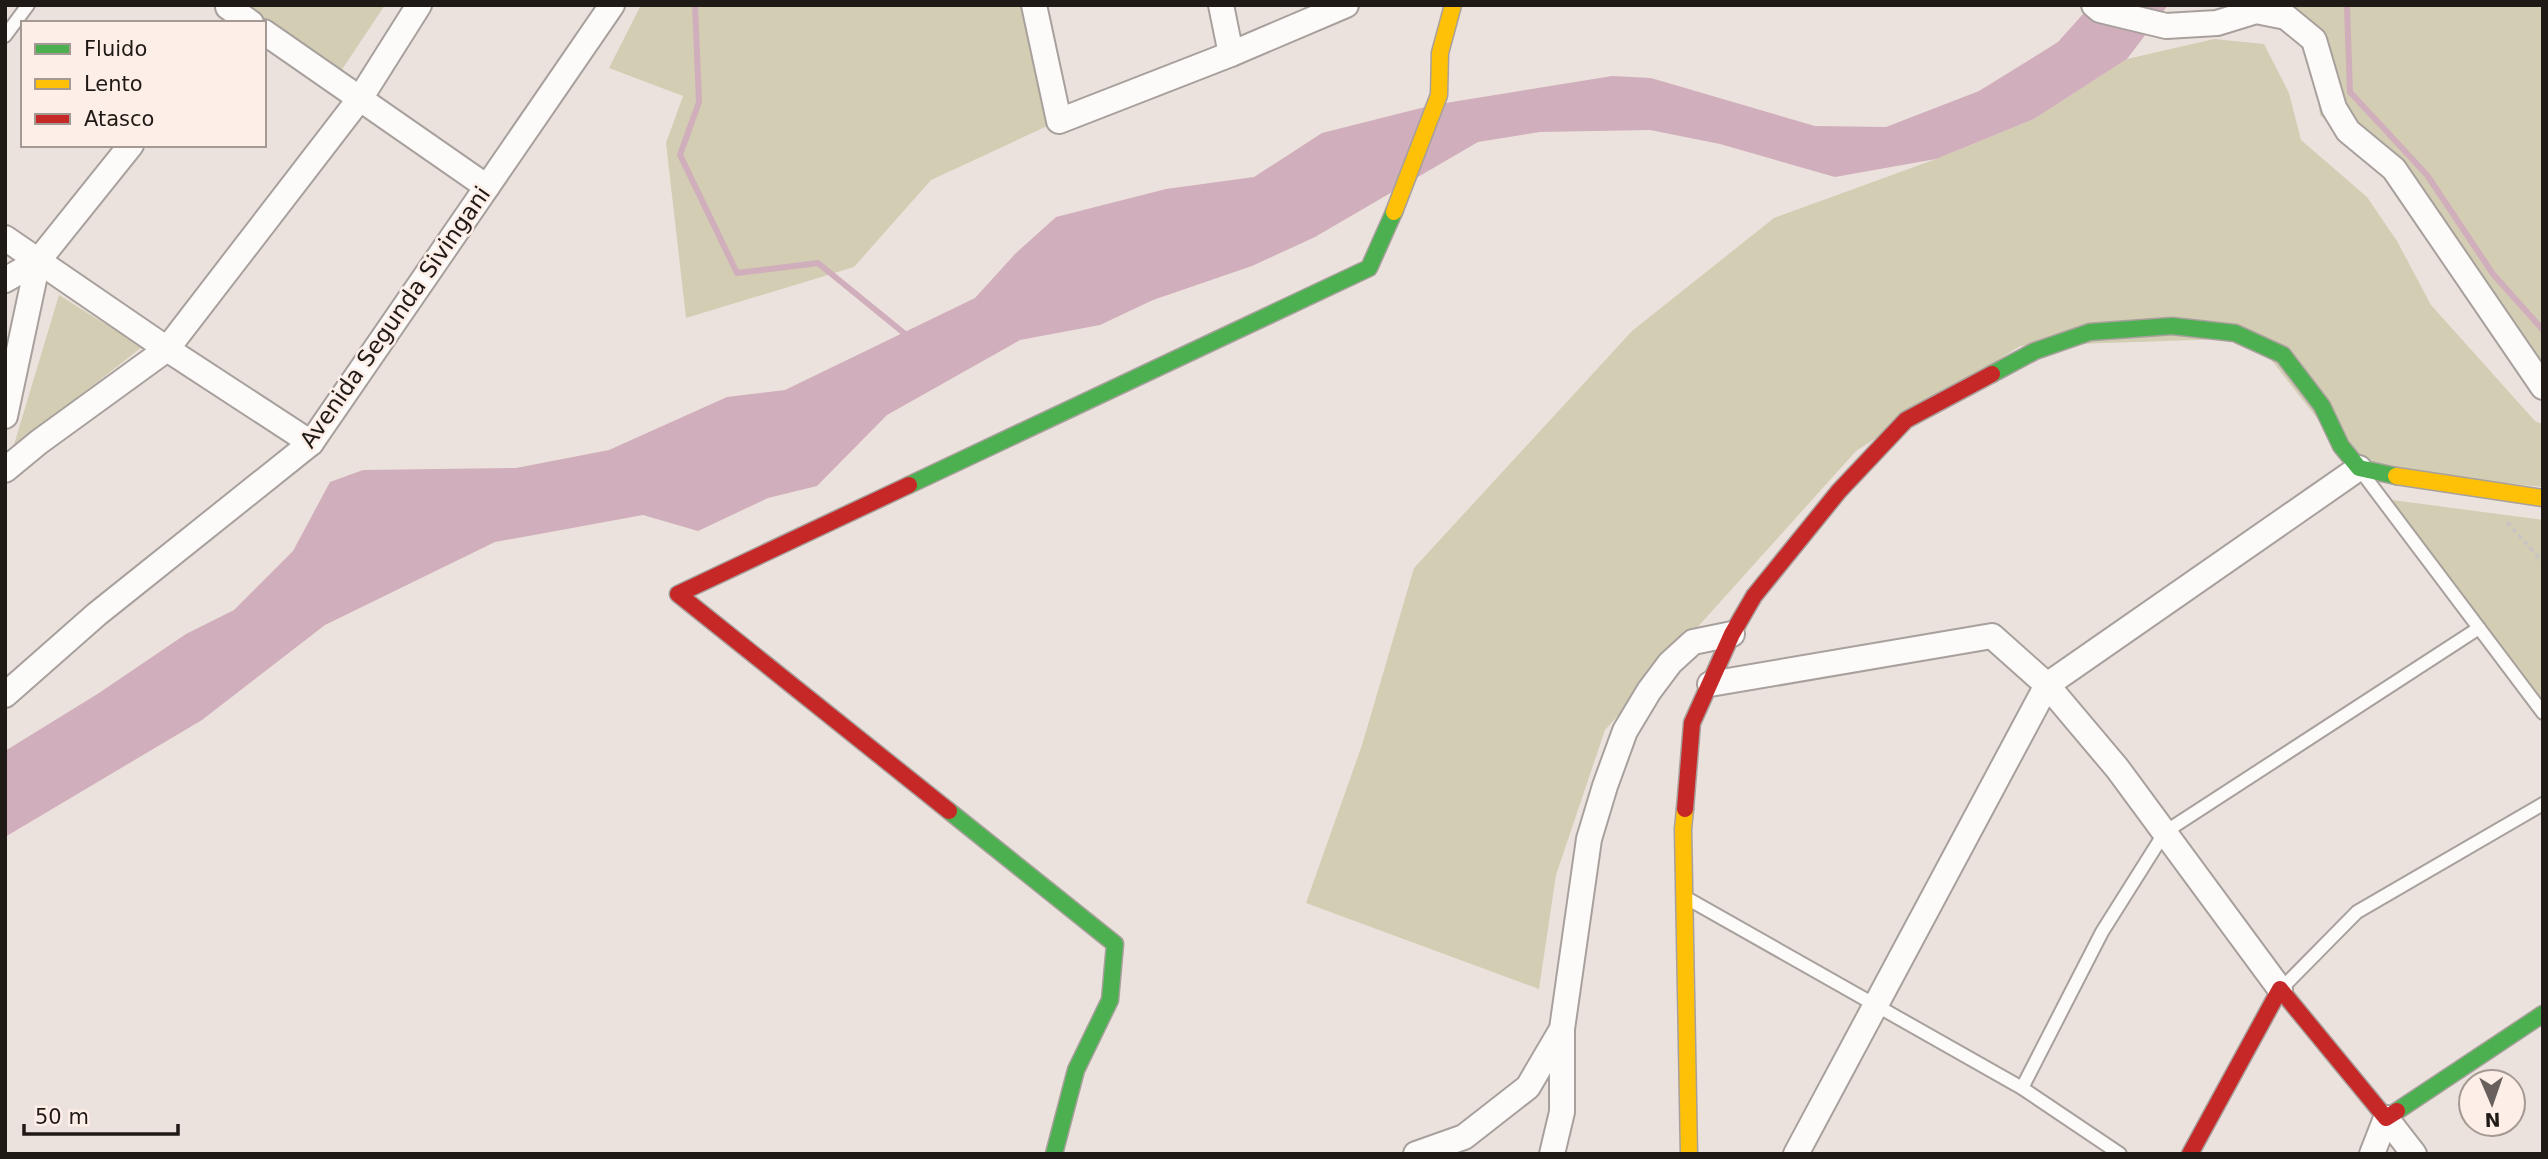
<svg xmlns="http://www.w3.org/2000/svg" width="2548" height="1159" viewBox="0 0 2548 1159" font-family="'DejaVu Sans',sans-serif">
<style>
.green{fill:#d3cdb3}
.water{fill:#d1aebb}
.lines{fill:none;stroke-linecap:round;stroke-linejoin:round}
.stream{stroke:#d1aebb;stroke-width:6}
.lane-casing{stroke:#a8a09c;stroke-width:16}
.street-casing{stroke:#a8a09c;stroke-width:28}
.fast-casing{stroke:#a8a09c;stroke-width:19}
.slow-casing{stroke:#a8a09c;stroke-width:19}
.jam-casing{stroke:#a8a09c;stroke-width:19}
.path{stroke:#c8c5c3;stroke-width:3.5;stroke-dasharray:5 3.5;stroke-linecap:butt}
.lane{stroke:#fcfbfa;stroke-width:12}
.street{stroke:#fcfbfa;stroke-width:24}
.fast{stroke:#4caf50;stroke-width:16}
.slow{stroke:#ffc107;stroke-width:16}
.jam{stroke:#c62828;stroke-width:16}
.labels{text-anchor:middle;stroke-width:5;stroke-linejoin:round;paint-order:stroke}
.street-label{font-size:23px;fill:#201a17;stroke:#fdeee7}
</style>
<rect width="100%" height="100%" fill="#ece2dd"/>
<g class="green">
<path d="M237,5h148l-46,69z"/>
<path d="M641,5h386l29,117 -125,58 -77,87 -168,51 -20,-175 17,-47 -74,-28z"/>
<path d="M2263,5h280v382l-93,-113 -40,-82 -90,-77 -9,-66z"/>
<path d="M2214,39l50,5 25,49 12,47 66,57 30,44 34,64 104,116 8,3v63l-187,-19 -102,-130 -234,8 -164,105 -251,279 -49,145 -17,114 -233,-86 56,-158 52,-177 218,-237 142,-113 162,-59 98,-40 93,-60z"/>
<path d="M59,295l83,52 -129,101z"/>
<path d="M2385,499l158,21v180z"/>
</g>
<path class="water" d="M2091,5h77l-41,54 -93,60 -98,40 -101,18 -115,-33 -70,-14 -110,2 -62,10 -163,95 -63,29 -99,34 -53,25 -80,15 -133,75 -70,71 -49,12 -70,33 -55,-16 -148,27 -170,83 -123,95 -197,117v-86l94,-58 87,-59 48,-24 59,-59 37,-69 33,-12 153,-2 93,-18 118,-53 58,-7 190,-92 40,-44 41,-37 110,-28 88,-12 68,-44 111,-28 179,-29 39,2 164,48 71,1 93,-36 79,-49z"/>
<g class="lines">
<g class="stream">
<path d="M695,5l4,97 -19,53 57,118 81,-10 92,75"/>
<path d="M2345,5l2,2 3,85 77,83 66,99 50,56"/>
</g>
<defs>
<g id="lane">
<path d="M5,36l23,-31"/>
<path d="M2366,478l177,235"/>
<path d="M1690,900l332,188 98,66"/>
<path d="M2282,988l75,-76 186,-108"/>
<path d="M2022,1088l80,-156 63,-100 314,-204"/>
</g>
<g id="street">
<path d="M1034,5l25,116 172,-67 115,-49"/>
<path d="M1221,5l10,49"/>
<path d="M2094,5l6,5 66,16 51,-3 39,-12 30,6 28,23 20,68 14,23 46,38 149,218"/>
<path d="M228,7l23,16"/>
<path d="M264,32l223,155"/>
<path d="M5,238l162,111 144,94"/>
<path d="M5,280l33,-19 93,-116"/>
<path d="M5,416l33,-155"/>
<path d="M5,470l34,-28 128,-93 194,-252 58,-92"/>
<path d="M1710,684l282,-48 55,49 70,83 163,221"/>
<path d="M5,695l92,-81 214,-171 301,-438"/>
<path d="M2386,1118l28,36"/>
<path d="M1416,1154l48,-17 64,-50 34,-58 27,-190 16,-53 20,-55 24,-40 21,-28 23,-21 39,-8"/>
<path d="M1552,1154l10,-42v-82"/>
<path d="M1796,1154l251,-469 312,-217"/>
<path d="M2372,1154l14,-36"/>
</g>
<g id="fast">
<path d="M1992,374l43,-23 55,-19 82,-6 63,7 48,22 39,51 19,40 18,22 37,8"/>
<path d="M909,485l460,-217 25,-56"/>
<path d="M949,811l166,133 -5,56 -34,70 -22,84"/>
<path d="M2397,1111l146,-97"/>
</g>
<g id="slow">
<path d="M1394,212l45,-117 1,-42 13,-48"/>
<path d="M2396,476l147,22"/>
<path d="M1685,809l-2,20 6,325"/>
</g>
<g id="jam">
<path d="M909,485l-231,109 271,217"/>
<path d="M1685,809l7,-86 40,-89 22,-38 85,-105 67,-71 86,-46"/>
<path d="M2190,1154l90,-165 106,129 11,-7"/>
</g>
</defs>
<use href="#lane" class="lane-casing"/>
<use href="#street" class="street-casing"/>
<use href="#fast" class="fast-casing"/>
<use href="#slow" class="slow-casing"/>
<use href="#jam" class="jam-casing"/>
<path class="path" d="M2507,522l36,40"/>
<use href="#lane" class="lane"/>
<use href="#street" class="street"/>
<use href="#fast" class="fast"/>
<use href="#slow" class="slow"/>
<use href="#jam" class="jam"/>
</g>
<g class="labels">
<g class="street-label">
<text transform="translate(395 317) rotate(-55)" y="8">Avenida Segunda Sivingani</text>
</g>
</g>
<rect width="2548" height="1159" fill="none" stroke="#201a17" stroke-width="14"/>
<rect x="21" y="21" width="245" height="126" fill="#fdeee7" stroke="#a59994" stroke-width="2"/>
<rect x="35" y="44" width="35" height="10" fill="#4caf50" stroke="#a59994" stroke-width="2"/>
<text x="84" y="56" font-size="21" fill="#201a17">Fluido</text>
<rect x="35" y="79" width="35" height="10" fill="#ffc107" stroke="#a59994" stroke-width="2"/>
<text x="84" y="91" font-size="21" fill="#201a17">Lento</text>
<rect x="35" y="114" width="35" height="10" fill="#c62828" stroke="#a59994" stroke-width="2"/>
<text x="84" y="126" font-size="21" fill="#201a17">Atasco</text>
<g transform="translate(2492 1103) rotate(178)"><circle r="33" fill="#fdeee7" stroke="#a59994" stroke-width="2"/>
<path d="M0-5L12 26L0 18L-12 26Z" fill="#67605c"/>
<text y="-10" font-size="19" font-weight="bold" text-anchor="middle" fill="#201a17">N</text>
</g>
<path d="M24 1124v10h154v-10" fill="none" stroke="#201a17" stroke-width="3.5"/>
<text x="35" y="1124" font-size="21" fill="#201a17" stroke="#fdeee7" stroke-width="5" paint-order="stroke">50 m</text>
</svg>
